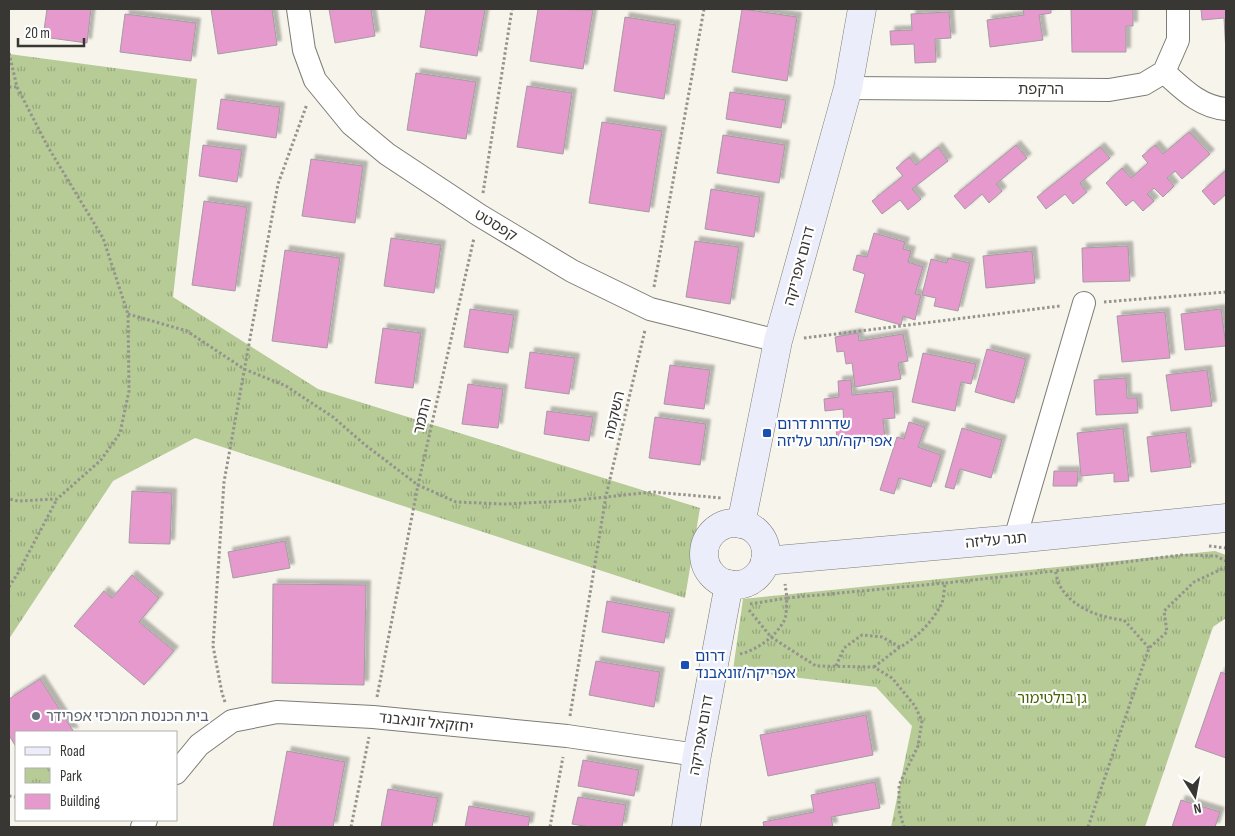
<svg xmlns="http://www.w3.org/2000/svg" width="1235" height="836" viewBox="0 0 1235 836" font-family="'Sofia Sans Condensed','Noto Sans Hebrew',sans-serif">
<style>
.park{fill:url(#park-tufts)}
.building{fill:#e599cd;stroke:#a49ca1;filter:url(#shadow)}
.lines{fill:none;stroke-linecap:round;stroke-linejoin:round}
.street-casing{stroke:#7d7c74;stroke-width:24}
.secondary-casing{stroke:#7d7c74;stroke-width:29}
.path{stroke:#95938d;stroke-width:3;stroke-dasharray:2.5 2.5;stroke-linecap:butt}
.street{stroke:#fff;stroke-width:22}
.secondary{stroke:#ebedfa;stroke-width:28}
.transit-dot{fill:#1a4fb4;stroke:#fff;stroke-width:2}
.worship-dot{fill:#6b7280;stroke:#fff;stroke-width:2}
.labels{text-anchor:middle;stroke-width:4.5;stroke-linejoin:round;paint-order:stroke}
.street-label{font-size:15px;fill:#383734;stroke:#fff}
.transit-label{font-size:15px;fill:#164399;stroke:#fff;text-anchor:start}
.park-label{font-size:15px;fill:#486205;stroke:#fff}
.worship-label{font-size:15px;fill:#5b616d;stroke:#fff;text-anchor:start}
</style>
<defs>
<pattern id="park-tufts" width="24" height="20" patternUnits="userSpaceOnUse" patternTransform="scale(1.25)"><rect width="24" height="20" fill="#b6cb96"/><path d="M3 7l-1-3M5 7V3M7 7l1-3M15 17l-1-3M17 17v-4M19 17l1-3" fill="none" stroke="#95a67b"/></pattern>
<filter id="shadow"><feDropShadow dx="4.5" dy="-4.5" stdDeviation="1" flood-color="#0004"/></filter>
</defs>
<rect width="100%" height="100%" fill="#f6f4eb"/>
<g class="park">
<path d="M9,54l188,25 -24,218 145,92 382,119 -15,90 -490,-160 -82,43 -104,158z"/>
<path d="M1215,551l11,4v63l-13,9 -68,200h-254l21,-101 -36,-39 -143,-17 10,-71z"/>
</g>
<g class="building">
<path d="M47,9h44l-4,34 -44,-6z"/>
<path d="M211,9h61l5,36 -59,9z"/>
<path d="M329,9h42l4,27 -40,7z"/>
<path d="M426,9h59l-8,47 -57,-9z"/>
<path d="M538,9l55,1 -10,59 -53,-8z"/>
<path d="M742,9l55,8 -10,64 -55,-9z"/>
<path d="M1023,9h28v4l-12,2 4,25 -53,7 -3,-27 37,-5z"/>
<path d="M1071,9h62v17h-7v26h-54z"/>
<path d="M1201,9h25v44l-2,-35 -22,2z"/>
<path d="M949,12l2,26 -16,1 1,23 -21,1 -1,-19 -23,1 -1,-14 22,-1 -1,-16z"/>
<path d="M125,14l71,9 -5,38 -71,-9z"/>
<path d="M625,17l51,8 -12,74 -50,-8z"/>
<path d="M416,73l60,9 -10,57 -59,-9z"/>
<path d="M527,86l45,7 -9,61 -46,-7z"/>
<path d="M730,92l56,8 -5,28 -55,-9z"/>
<path d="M221,99l59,8 -4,31 -59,-9z"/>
<path d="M602,122l60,9 -13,81 -60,-9z"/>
<path d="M1189,132l21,22 -28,25 -7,-8 -8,7 7,8 -11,11 -9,-9 -7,6 7,7 -11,10 -10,-11 -7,6 -20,-23 16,-15 9,10 17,-15 -6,-7 13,-11 8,9z"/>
<path d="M723,135l62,10 -6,38 -62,-10z"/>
<path d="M203,145l39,5 -5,32 -38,-6z"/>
<path d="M1016,145l11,13 -31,26 6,7 -13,12 -7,-9 -17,15 -11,-13z"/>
<path d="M938,147l10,14 -36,28 9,10 -13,11 -8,-10 -18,14 -10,-13 31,-25 -7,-8 13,-11 7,8z"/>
<path d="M1100,147l10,11 -30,25 7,9 -14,12 -8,-10 -19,15 -9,-12z"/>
<path d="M311,159l52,7 -8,57 -53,-7z"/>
<path d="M1226,170v24l-12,11 -12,-14z"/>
<path d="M711,189l49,8 -6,40 -49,-8z"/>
<path d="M204,201l43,6 -12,84 -43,-6z"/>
<path d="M874,233l31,9 -2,7 8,2 -3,11 15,5 -8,27 6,1 -6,25 -12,-4 -2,9 -46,-13 10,-38 -12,-4 4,-15 10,2z"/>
<path d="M391,238l50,7 -7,48 -50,-7z"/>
<path d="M695,241l44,6 -9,57 -44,-7z"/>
<path d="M1128,246l2,35 -47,1 -1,-34z"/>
<path d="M285,250l55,8 -13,90 -55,-7z"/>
<path d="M1032,251l3,32 -49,5 -3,-32z"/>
<path d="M948,258l22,5 -12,48 -24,-5 2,-8 -14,-3 9,-36 16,4z"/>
<path d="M470,309l44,6 -6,38 -44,-6z"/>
<path d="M1221,309l5,37 -41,4 -4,-36z"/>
<path d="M1165,312l5,46 -48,4 -5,-46z"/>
<path d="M383,328l38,5 -8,55 -38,-5z"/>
<path d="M858,333l1,8 44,-7 5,27 -10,2 3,16 -46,8 -3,-24 -6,1 -2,-13 -7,1 -2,-15z"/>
<path d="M987,349l39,10 -12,44 -39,-11z"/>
<path d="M530,352l45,6 -6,36 -44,-6z"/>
<path d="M923,353l53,11 -5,20 -10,-2 -6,29 -43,-9z"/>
<path d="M670,365l40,5 -6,39 -40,-5z"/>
<path d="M1207,370l5,36 -41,5 -5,-36z"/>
<path d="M1126,378l1,20h10l1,15 -42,2 -2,-35z"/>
<path d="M851,380l1,15 41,-4 2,27 -12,1 2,20 -48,4 -1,-17 8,-1 -1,-16 -18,2 -1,-12 15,-2 -1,-16z"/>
<path d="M468,384l35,5 -5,39 -36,-4z"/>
<path d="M547,411l46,6 -4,24 -45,-7z"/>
<path d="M655,417l51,7 -6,41 -51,-7z"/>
<path d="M909,422l16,5 -7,20 23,8 -10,32 -32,-9 -5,16 -14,-4 17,-53 7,2z"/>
<path d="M962,428l40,12 -11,38 -31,-9 -6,20 -9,-2z"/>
<path d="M1123,428l6,53 -15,1v-9l-33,3 -4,-43z"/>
<path d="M1186,432l5,35 -40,5 -4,-35z"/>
<path d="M1054,471h24l-1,15h-24z"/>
<path d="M132,491l40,2 -2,51 -41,-1z"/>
<path d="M285,541l5,27 -57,10 -5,-26z"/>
<path d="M132,575l27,23 -20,24 35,29 -30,34 -70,-59 30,-35 8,7z"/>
<path d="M273,584l93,1 -2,100 -92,-2z"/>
<path d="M607,601l63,12 -6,30 -62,-11z"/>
<path d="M596,661l64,11 -6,35 -65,-12z"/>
<path d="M1221,672l5,2v84l-31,-11z"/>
<path d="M40,679l34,53h-58v15l-7,-12v-36z"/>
<path d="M866,715l7,40 -105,21 -8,-41z"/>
<path d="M287,751l58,11 -12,65h-60z"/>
<path d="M583,760l56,10 -5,26 -56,-10z"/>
<path d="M875,782l5,26 -49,9 2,10h-69l-1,-5 51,-10 -3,-17z"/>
<path d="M388,789l50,9 -6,29h-51z"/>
<path d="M578,797l48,8 -4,22h-32l-18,-3z"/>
<path d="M1181,800l39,12 -5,15h-43z"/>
<path d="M469,806l61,11 -2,10h-63z"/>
</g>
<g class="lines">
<defs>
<g id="street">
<path d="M298,9l6,41 11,30 36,44 36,30 92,61 93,56 78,38 128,32"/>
<path d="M1164,72c19,17 36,35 62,37"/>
<path d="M848,88l261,2 35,-6 20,-12 14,-32v-31"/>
<path d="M1015,539l69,-236"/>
<path d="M176,773l23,-28 33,-24 45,-9 96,5 194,19 130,19"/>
<path d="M142,827l4,-7"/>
</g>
<g id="secondary">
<circle cx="735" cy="554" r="31"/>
<path d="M741,524l37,-183 70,-253 14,-79"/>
<path d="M765,561l250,-22 211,-21"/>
<path d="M686,827l11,-72 32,-171"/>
</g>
</defs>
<use href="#street" class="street-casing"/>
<use href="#secondary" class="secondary-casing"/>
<g class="path">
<path d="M9,53l8,34 31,60 55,91 25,76 1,77 -9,42 -19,27 -44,39 -39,2 -9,-2"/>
<path d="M9,87h8"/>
<path d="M483,193l29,-184"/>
<path d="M654,287l50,-278"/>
<path d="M1104,302l122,-10"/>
<path d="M128,314l59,17 57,38 42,17 47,31 31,27 54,41 38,17 48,2 64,-3 85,-9 69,6"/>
<path d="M804,338l256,-32"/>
<path d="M1209,546l17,2"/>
<path d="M9,587l9,-14 39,-74"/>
<path d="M750,604l37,-6 -2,-14"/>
<path d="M749,610l22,27 45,29 58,1 18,11 23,28 7,15 -4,25 -19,39v25l5,17"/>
<path d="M1149,648l-25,-28c-23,-2 -52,-12 -64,-34 -3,-4 -3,-11 -5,-15l126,-16 35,1 10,5"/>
<path d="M740,654c17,-4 35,-17 44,-33 3,-5 2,-16 3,-23l158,-15"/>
<path d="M836,666l8,-18 18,-13 20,2 18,10c17,-9 33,-26 42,-44 2,-6 2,-14 3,-20l110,-12"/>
<path d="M874,667l26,-20"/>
<path d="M377,697l41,-212 56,-247"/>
<path d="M225,702l-3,-9 -9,-47 11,-164 54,-298 29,-80"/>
<path d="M570,716l36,-220 39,-166"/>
<path d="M9,796l7,1"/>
<path d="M351,827l18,-90"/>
<path d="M550,827l13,-70"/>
<path d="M1088,827l61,-179 18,-16 -3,-21 30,-29 32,-15"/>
</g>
<use href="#street" class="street"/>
<use href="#secondary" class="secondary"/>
</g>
<g class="transit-dot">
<rect x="762" y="428" width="10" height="10" rx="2.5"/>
<rect x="680" y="660" width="10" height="10" rx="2.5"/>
</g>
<circle class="worship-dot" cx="36" cy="716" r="5"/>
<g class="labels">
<g class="street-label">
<text x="1041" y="94">הרקפת</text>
<text transform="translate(496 225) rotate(32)" y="5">קפסטט</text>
<text transform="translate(799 266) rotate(-75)" y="5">דרום אפריקה</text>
<text transform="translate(614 415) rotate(-77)" y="5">השקמה</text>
<text transform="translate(422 416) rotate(-77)" y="5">התמר</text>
<text transform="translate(996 540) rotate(-5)" y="5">תגר עליזה</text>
<text transform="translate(426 722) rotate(6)" y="5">יחזקאל זונאבנד</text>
<text transform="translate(701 735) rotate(-80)" y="5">דרום אפריקה</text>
</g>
<g class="transit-label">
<text x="777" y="429">שדרות דרום<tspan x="777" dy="17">אפריקה/תגר עליזה</tspan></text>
<text x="695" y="661">דרום<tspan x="695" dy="17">אפריקה/זונאבנד</tspan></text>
</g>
<g class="park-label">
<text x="1052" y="703">גן בולטימור</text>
</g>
<g class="worship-label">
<text x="46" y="721">בית הכנסת המרכזי אפרידר</text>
</g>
</g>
<rect width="1235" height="836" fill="none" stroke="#383734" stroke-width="20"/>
<rect x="15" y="731" width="162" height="90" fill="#ffffff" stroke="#afafae"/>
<rect x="25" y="747" width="25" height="8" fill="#ebedfa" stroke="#afafae"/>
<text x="60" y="756" font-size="15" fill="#383734">Road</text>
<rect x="25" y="768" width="25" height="15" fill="url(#park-tufts)" stroke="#afafae"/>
<text x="60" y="781" font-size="15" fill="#383734">Park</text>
<rect x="25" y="794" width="25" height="15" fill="#e599cd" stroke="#afafae"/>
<text x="60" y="806" font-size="15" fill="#383734">Building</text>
<g transform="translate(1195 796) rotate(169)" stroke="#ffffff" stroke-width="4" paint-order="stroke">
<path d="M0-4L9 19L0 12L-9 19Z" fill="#383734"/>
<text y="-8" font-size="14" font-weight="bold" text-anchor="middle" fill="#383734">N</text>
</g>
<path d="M18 38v8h66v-8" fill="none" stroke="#383734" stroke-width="2.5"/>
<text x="25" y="38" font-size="15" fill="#383734" stroke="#ffffff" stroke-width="4" paint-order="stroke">20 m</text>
</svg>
